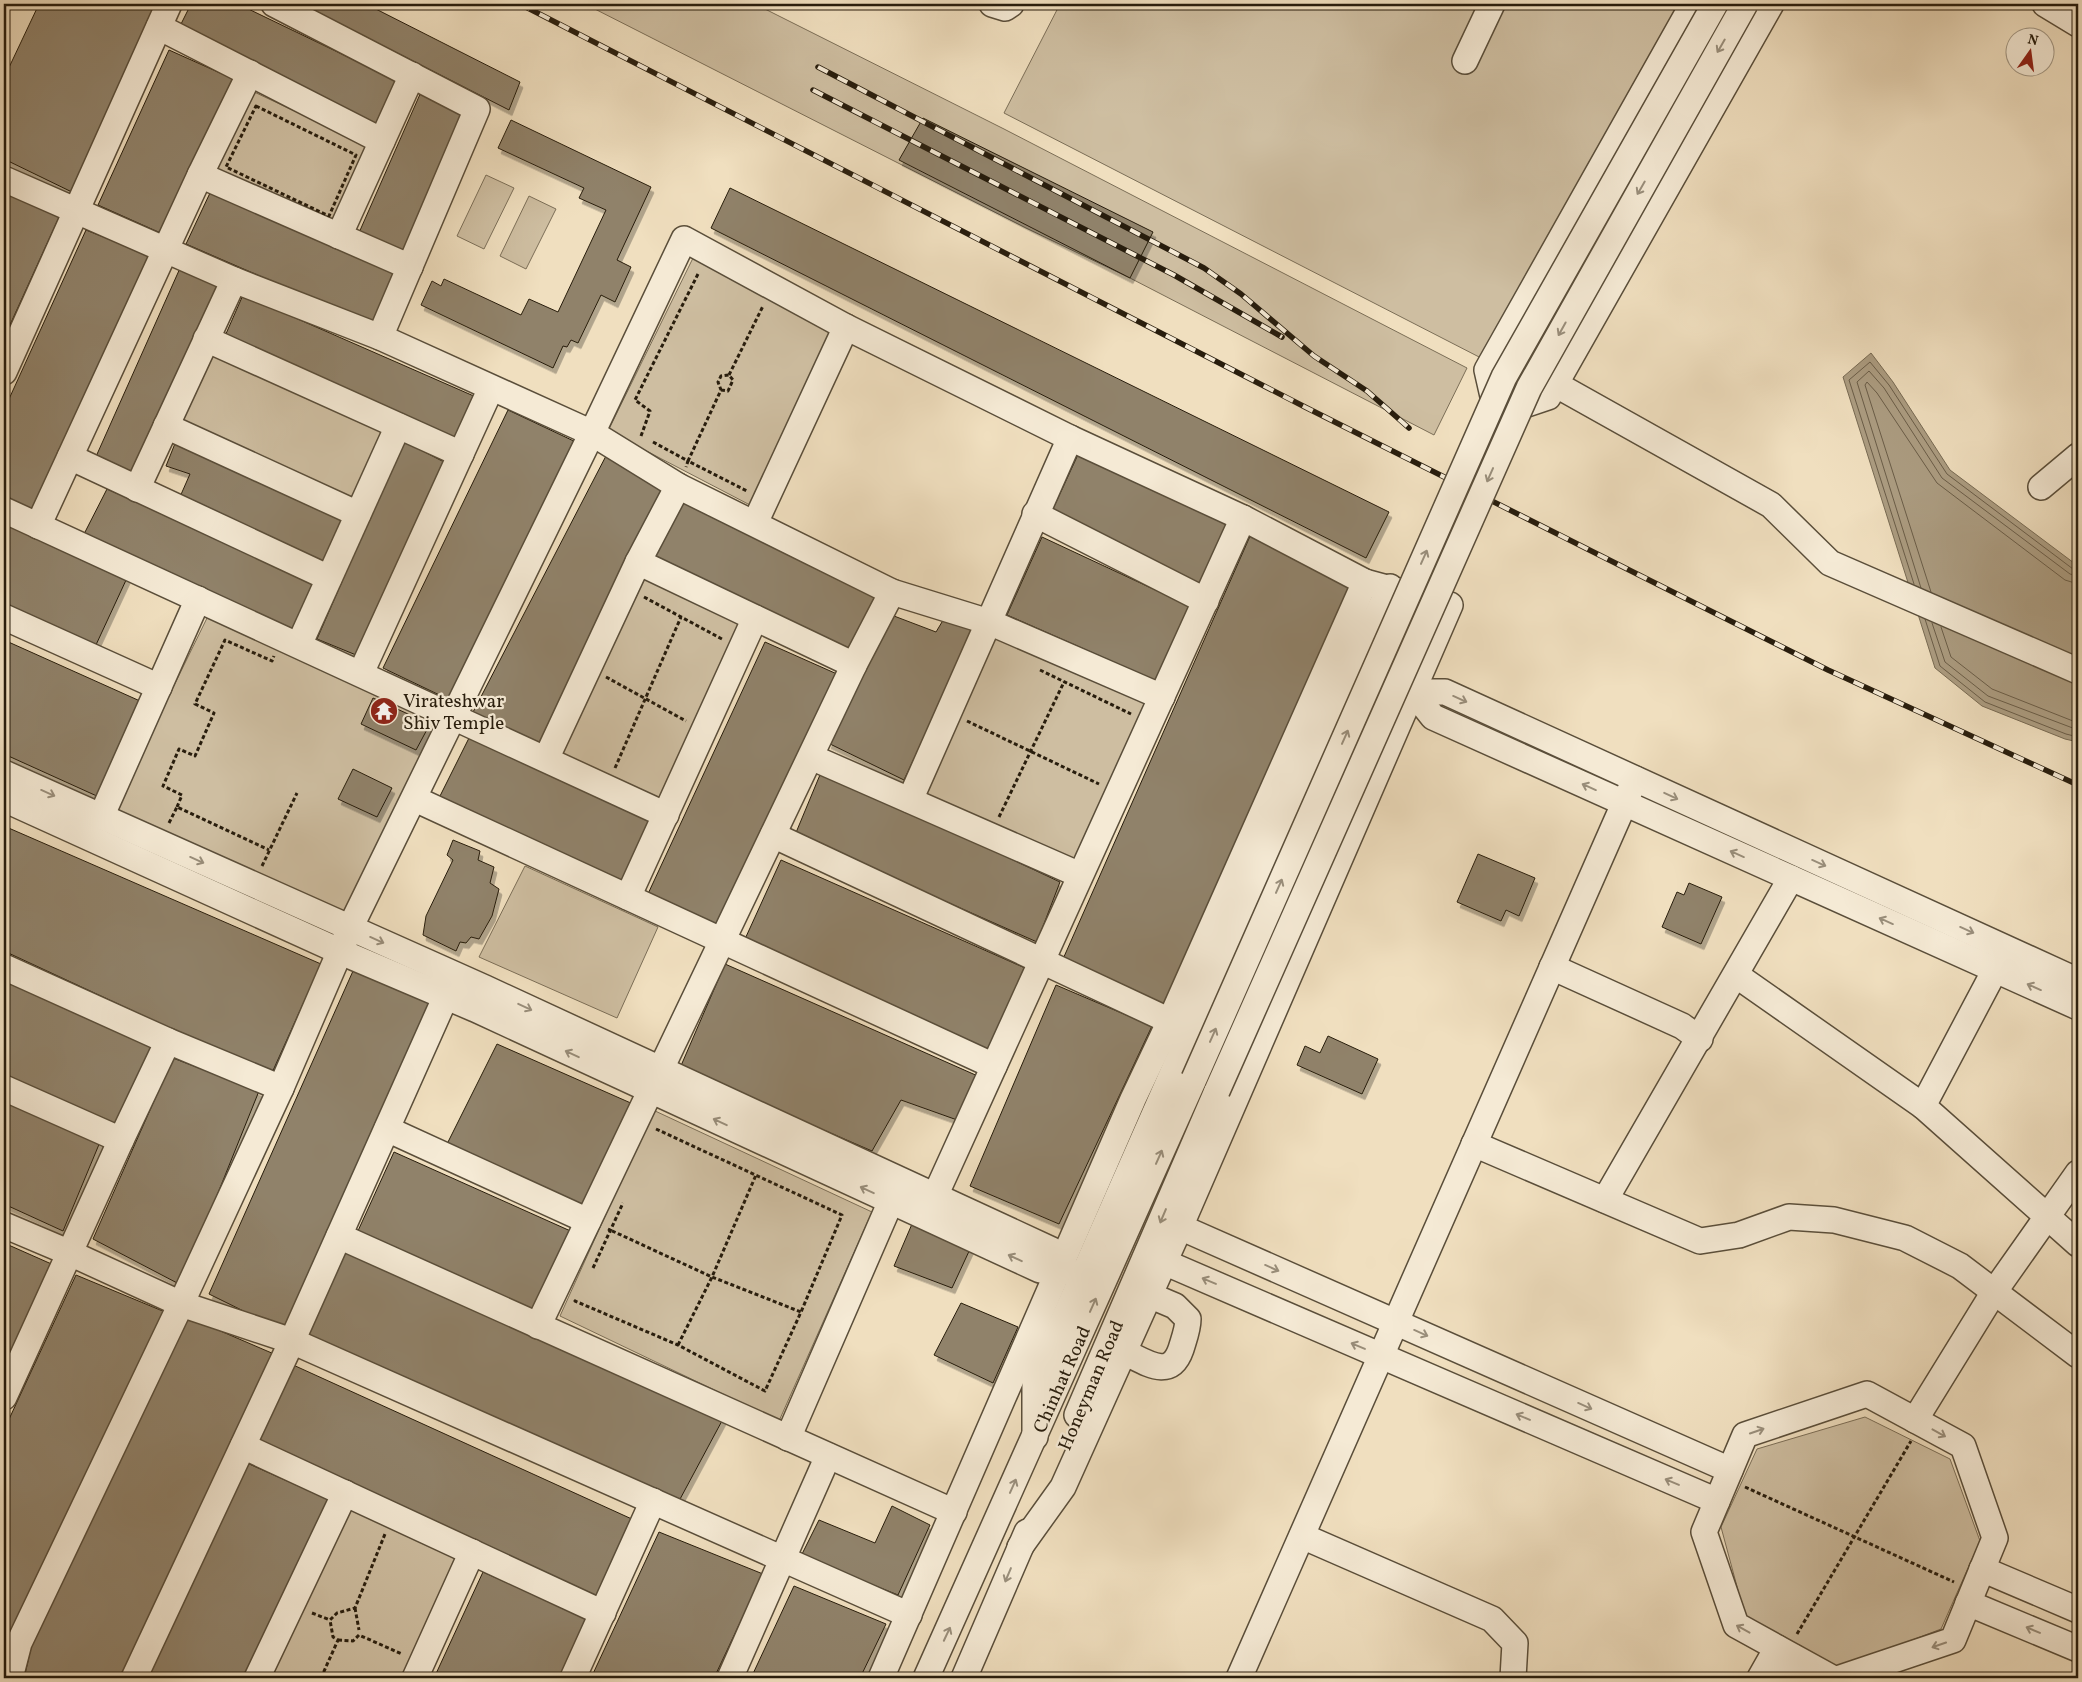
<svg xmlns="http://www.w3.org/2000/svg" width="2082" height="1682" viewBox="0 0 2082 1682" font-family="Vollkorn,serif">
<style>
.green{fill:#cebea1;stroke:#7b6e57}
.water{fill:#ac9d82;stroke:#776a53}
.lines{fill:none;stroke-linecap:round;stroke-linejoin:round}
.shore{stroke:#6a5d48;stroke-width:1}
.building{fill:#90826a;stroke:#281d0d;filter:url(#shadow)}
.minor-casing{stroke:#5a4e3a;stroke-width:28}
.path{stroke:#281d0d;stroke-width:3;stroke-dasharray:4 2.5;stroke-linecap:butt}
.minor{stroke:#f5ead5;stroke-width:25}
.rail-casing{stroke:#281d0d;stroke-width:5.5}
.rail{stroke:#f5ead5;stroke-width:4;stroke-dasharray:11;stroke-linecap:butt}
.minor-bridge-casing{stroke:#5a4e3a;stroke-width:28;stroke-linecap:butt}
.minor-bridge{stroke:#f5ead5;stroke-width:25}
.oneway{stroke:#998e7b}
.labels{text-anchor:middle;stroke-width:4.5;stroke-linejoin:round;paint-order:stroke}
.poi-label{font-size:19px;fill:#281d0d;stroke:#f5ead5;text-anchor:start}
.street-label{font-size:19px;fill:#281d0d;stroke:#f5ead5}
</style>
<defs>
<filter id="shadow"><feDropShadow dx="3" dy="5.5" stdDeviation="0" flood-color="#0004"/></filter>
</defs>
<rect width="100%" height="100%" fill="#f0dfbf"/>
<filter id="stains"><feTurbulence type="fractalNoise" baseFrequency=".004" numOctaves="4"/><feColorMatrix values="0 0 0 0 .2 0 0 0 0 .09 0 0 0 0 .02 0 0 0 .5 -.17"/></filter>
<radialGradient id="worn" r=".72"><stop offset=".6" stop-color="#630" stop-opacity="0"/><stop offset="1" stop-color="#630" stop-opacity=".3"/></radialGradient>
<g class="green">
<path d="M585,4h170l249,125 463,239 -33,67 -304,-157 -104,-50z"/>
<path d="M1060,4h621l-198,355 -479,-246z"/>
<path d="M252,91l117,55 -38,78 -116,-55z"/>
<path d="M486,175l28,13 -30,61 -27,-13z"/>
<path d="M529,196l27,13 -30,60 -26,-13z"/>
<path d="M694,256l139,73 -83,176 -142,-74z"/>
<path d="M209,345l183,85 -35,80 -183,-86z"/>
<path d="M643,573l104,50 -86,185 -106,-52z"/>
<path d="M208,616l232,107 -94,196 -234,-107z"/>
<path d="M994,630l152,71 -68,167 -162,-73z"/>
<path d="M525,866l133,61 -41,91 -138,-61z"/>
<path d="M653,1110l219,102 -93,209 -219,-105z"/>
<path d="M1865,1417l85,42 30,82 -39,88 -104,40 -91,-49 -25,-93 36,-78z"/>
<path d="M350,1508l108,52 -56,118h-133z"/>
</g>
<path class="water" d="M1871,353l22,29 57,88 128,96v176l-13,-3 -83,-33 -47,-38 -92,-291z"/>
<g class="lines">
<g class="shore">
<path d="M1914,584l-65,-204 21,-18 19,23 58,89 126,95 5,1"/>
<path d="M1921,588l-64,-206 12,-11 15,17 58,90 128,96 8,2"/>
<path d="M1931,592l-66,-207 2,-3 10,11 60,90 128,97 13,4"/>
<path d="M1925,619l15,47 45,36 81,32 12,3"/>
<path d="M1932,623l13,39 43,34 90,34"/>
<path d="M1941,627l10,30 41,32 86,34"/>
</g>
</g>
<g class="building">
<path d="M39,4h126l-89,190 -72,-35v-81z"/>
<path d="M191,4h47l164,79 -21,46 -200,-105z"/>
<path d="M301,4h65l154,78 -11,28z"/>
<path d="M169,50l69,31 -73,154 -67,-30z"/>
<path d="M421,92l47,22 -61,143 -49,-22z"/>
<path d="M923,118l230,114 -23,46 -231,-118z"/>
<path d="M511,120l140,67 -34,73 14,7 -16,35 -14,-7 -23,48 -7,-3 -4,7 -4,-1 -10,22 -132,-63 11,-24 9,5 3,-7 77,36 8,-16 29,13 48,-102 -27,-12 5,-10 -86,-40z"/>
<path d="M730,188l659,324 -23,46 -655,-330z"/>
<path d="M4,190l57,23 -57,125z"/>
<path d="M210,193l190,82 -23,52 -191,-83z"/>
<path d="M86,230l68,27 -117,256 -33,-16v-87z"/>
<path d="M181,266l40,18 -87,196 -40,-19z"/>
<path d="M243,295l233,102 -19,45 -232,-106z"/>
<path d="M508,410l70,33 -126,258 -69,-33z"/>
<path d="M176,441l171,77 -20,47 -148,-66 11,-25 -24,-8z"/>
<path d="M403,441l45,23 -87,193 -44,-18z"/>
<path d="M1081,448l152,73 -31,69 -151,-77z"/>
<path d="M607,454l62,33 -126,260 -71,-33z"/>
<path d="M107,489l212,93 -24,54 -212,-100z"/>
<path d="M684,498l197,97 -30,60 -199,-96z"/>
<path d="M4,523l123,55 -32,69 -91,-42z"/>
<path d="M1251,534l102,53 -186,422 -104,-50z"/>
<path d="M1042,537l152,71 -35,74 -152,-67z"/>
<path d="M894,616l42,16 9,-15 31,10 -72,153 -76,-37z"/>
<path d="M4,640l136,61 -41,96 -95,-43z"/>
<path d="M765,642l72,32 -122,253 -68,-31z"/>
<path d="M373,698l57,26 -14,26 -55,-26z"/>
<path d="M470,736l184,84 -29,69 -187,-89z"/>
<path d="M353,769l39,19 -15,29 -39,-18z"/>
<path d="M822,770l238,112 -23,60 -242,-107z"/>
<path d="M4,826l317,138 -50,111 -267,-124z"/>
<path d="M453,840l27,11 -2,9 16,7 -4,16 9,6 -7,27 -13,23 -8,-2 -5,6 -6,-1 -4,9 -33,-16 3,-19 27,-56 -6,-5z"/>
<path d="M1478,854l57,24 -16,38 -13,-6 -5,11 -44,-19z"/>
<path d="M781,860l244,108 -36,84 -244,-113z"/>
<path d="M1689,883l33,14 -21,47 -39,-17 15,-35 7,3z"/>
<path d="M725,964l255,113 -20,44 -59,-21 -29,51 -192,-83z"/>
<path d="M353,971l80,32 -147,329 -77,-38z"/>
<path d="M4,978l153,68 -40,85 -113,-52z"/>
<path d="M1056,985l96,41 -93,198 -89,-38z"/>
<path d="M1328,1036l50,23 -16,35 -65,-29 8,-19 15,7z"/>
<path d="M497,1044l136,60 -50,108 -137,-66z"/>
<path d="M173,1058l86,33 -78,194 -88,-46z"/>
<path d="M4,1099l96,43 -37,89 -59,-27z"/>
<path d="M394,1152l181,81 -39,82 -179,-82z"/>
<path d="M912,1224l59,23 -19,41 -58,-22z"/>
<path d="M4,1243l52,23 -52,112z"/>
<path d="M346,1249l377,170 -44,82 -372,-165z"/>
<path d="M76,1275l89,37 -157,325 -4,16v-223z"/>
<path d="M961,1303l57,24 -25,56 -59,-28z"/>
<path d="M188,1317l86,37 -148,324h-102l10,-43z"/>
<path d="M291,1364l343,156 -36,81 -344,-160z"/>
<path d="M247,1463l85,38 -84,177h-101z"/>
<path d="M892,1506l38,19 -32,70 -97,-39 18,-36 56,23z"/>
<path d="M659,1532l104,42 -49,104h-123z"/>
<path d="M483,1572l107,48 -27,58h-129z"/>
<path d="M794,1586l92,38 -26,54h-109z"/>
</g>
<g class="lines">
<defs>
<g id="minor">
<path d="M274,4l203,105 -97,228"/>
<path d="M992,4l13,4 6,-4"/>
<path d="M1693,4l-206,366 10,44 51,-17 223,-393"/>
<path d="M2045,4l33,20"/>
<path d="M159,27l223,114"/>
<path d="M1465,61l27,-57"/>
<path d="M200,175l210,92"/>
<path d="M4,179l230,101 146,57 212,96 86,53 214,106 97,30 173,75"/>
<path d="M339,236l73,-161"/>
<path d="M206,339l255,115"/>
<path d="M4,372l165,-368"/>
<path d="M1555,384l216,121 59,58 248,108"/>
<path d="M166,426l192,88"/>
<path d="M70,457l259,121"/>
<path d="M2041,487l37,-31"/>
<path d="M137,489l97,-209"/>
<path d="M4,510l662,305"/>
<path d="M1035,514l171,87"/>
<path d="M755,523l91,-196"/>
<path d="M38,526l162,-351 50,-102"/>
<path d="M638,562l216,103"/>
<path d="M4,617l155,70"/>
<path d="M299,645l99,-219"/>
<path d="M361,673l130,-285"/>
<path d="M1413,692l20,25 645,290"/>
<path d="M1413,692h32l633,289"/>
<path d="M811,757l269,118"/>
<path d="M546,759l92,-197 40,-76"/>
<path d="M4,773l481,215 567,262 8,17"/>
<path d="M4,799l337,153 134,57 565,261 20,-3 23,11"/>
<path d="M415,799l579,267"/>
<path d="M910,800l160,-362"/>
<path d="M101,817l97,-218"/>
<path d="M773,835l397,186 16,5"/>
<path d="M628,897l127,-279"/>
<path d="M4,967l164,74 113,47"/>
<path d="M1552,967l130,59 18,13"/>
<path d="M1995,970l-72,136 155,138"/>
<path d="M1736,975l187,131"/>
<path d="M4,1088l117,52"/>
<path d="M387,1129l201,92"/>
<path d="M1474,1144l226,97 39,-6 50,-18 45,3 71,18 55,28 118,89"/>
<path d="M935,1196l308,-678"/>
<path d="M1605,1200l186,-322"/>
<path d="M4,1225l66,28 111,51 111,37 617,274"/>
<path d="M1180,1227l550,243"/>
<path d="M339,1236l615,276"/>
<path d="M1164,1262l553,239"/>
<path d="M538,1326l316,-661 38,-73"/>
<path d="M1124,1352c22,10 46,29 57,-3 3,-10 7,-20 7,-30l-13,-13 -26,-11"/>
<path d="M4,1397l117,-257 47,-99"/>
<path d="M1077,1415l140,-324"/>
<path d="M1915,1420l79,-128 84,-119"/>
<path d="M1035,1437v-53l318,-719 37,-78"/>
<path d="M788,1438l103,-237"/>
<path d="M243,1446l360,167"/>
<path d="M1302,1536l190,83 23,24 -2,35"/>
<path d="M1982,1569l96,41"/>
<path d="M1968,1603l110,46"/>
<path d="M10,1678l9,-35 162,-339 100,-216 69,-160 242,-495 92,-194 162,88 224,111 173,80 122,64 85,23 -270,622 -117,260 -43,60"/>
<path d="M134,1678l158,-337 154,-345"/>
<path d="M257,1678l88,-185"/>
<path d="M415,1678l57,-126"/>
<path d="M573,1678l80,-177"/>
<path d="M730,1678l98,-222"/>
<path d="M881,1678l252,-579 37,-78 195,-439"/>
<path d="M926,1678l268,-599"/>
<path d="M964,1678l63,-146"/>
<path d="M1239,1678l396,-899"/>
<path d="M1760,1678l17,-30"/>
<path d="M1781,1678l12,-21"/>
<path d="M1832,1678l-96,-53 -32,-93 41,-97 122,-41 96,52 32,92 -42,102 -113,38"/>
</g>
</defs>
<use href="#minor" class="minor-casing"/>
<g class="path">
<path d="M256,106l100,49 -27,61 -103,-49z"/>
<path d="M729,375l34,-69"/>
<path d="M721,390l7,1 5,-11 -4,-5 -8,1 -3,6 3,8 -33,71 59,30"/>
<path d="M641,436l9,-25 -15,-11 64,-128"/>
<path d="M653,442l35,19 -2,6"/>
<path d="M644,597l78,42"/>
<path d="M1040,670l91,44"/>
<path d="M606,677l80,44"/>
<path d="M967,721l132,63"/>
<path d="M615,768l66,-151"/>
<path d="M177,807l5,-12 -19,-9 16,-37 16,7 19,-43 -19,-9 30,-64 47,21 2,-5"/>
<path d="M999,817l65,-135"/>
<path d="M169,823l8,-16 92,43"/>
<path d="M262,866l35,-73"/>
<path d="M656,1129l186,86 -41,97"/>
<path d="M593,1268l30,-65"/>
<path d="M576,1300l-1,1 103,44 87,46 36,-79 -89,-35 -104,-48"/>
<path d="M678,1345l34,-68 44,-102"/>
<path d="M1745,1487l209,95"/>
<path d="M355,1608l4,22"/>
<path d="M312,1613l18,7"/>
<path d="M1797,1634l114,-193"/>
<path d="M338,1640l15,1 6,-6 43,19"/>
<path d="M321,1678l17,-38 -5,-3 -3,-17 7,-7 18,-5 30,-74"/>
</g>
<use href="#minor" class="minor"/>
<defs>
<g id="rail">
<path d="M520,4l785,403 523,263 250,115"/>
<path d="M818,67l386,201 37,26 73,62 53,35 42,37"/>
<path d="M813,90l361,185 108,62"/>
</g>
</defs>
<use href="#rail" class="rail-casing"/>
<use href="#rail" class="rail"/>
<defs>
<g id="minor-bridge">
<path d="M1194,1079l310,-702 211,-373"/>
<path d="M1217,1091l312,-703 216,-384"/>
</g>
</defs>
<use href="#minor-bridge" class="minor-bridge-casing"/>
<use href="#minor-bridge" class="minor-bridge"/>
</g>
<defs><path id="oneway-shaft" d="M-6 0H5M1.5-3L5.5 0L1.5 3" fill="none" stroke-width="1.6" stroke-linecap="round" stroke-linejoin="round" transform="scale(1.25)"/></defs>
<g class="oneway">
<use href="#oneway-shaft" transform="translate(1721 46) rotate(120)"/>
<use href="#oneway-shaft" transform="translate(1641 188) rotate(120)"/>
<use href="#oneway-shaft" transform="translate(1562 329) rotate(119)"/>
<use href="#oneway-shaft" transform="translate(1490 475) rotate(114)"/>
<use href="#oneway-shaft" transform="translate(1424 557) rotate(-66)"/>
<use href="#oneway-shaft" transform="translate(1460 699) rotate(24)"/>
<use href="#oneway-shaft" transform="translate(1345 737) rotate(-66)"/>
<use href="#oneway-shaft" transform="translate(1589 787) rotate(-156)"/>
<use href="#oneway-shaft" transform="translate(48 793) rotate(24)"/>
<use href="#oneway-shaft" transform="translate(1671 796) rotate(25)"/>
<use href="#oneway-shaft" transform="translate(1737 854) rotate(-156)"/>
<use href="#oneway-shaft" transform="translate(197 860) rotate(24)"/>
<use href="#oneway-shaft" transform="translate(1819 863) rotate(24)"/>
<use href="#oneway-shaft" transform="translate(1279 886) rotate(-66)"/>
<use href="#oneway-shaft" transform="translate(1886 921) rotate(-156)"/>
<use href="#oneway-shaft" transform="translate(1967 930) rotate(24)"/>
<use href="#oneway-shaft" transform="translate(377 940) rotate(24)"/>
<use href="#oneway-shaft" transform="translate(2034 987) rotate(-156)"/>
<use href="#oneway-shaft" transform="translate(525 1007) rotate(25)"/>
<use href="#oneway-shaft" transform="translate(1213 1035) rotate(-66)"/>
<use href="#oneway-shaft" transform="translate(572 1054) rotate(-155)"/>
<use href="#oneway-shaft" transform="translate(720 1122) rotate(-155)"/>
<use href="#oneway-shaft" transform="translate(1159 1157) rotate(-66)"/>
<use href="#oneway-shaft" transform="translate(867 1190) rotate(-155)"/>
<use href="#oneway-shaft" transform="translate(1163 1216) rotate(113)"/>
<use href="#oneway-shaft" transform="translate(1015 1258) rotate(-155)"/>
<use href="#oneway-shaft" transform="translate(1272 1268) rotate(24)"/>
<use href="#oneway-shaft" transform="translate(1209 1281) rotate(-157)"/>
<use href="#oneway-shaft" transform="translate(1093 1305) rotate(-66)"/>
<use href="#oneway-shaft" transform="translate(1421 1333) rotate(24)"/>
<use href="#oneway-shaft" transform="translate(1358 1346) rotate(-157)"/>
<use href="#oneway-shaft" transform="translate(1585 1406) rotate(24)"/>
<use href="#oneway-shaft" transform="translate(1523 1417) rotate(-157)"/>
<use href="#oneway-shaft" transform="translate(1757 1431) rotate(-19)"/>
<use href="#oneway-shaft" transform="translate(1939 1433) rotate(29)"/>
<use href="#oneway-shaft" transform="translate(1672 1482) rotate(-157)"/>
<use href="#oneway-shaft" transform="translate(1013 1486) rotate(-66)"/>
<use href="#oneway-shaft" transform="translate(1008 1575) rotate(113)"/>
<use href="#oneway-shaft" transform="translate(1743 1629) rotate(-151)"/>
<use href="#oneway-shaft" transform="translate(2033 1630) rotate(-157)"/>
<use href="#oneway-shaft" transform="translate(947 1634) rotate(-65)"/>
<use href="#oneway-shaft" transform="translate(1939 1645) rotate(161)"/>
</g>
<defs>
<symbol id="temple-disc" viewBox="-11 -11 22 22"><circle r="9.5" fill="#8f2418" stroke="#f5ead5"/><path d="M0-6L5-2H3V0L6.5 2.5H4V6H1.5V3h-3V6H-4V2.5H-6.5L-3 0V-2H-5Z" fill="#fff"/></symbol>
</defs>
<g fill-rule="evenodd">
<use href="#temple-disc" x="368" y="695" width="32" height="32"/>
</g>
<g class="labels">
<g class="poi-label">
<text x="403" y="707">Virateshwar<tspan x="403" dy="22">Shiv Temple</tspan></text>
</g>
<g class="street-label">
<text transform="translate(1061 1379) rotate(-66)" y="7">Chinhat Road</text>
<text transform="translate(1090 1385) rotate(-67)" y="7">Honeyman Road</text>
</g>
</g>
<rect width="2082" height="1682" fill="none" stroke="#f0dfbf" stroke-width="20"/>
<rect x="5" y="5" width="2072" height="1672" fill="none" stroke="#281d0d" stroke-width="2.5"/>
<rect x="10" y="10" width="2062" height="1662" fill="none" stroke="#281d0d"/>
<g transform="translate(2030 52) rotate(14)"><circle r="24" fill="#f5ead5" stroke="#a39885"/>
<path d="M0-4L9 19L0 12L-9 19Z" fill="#8f2418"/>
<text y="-8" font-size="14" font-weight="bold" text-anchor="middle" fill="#281d0d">N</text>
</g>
<rect width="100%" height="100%" filter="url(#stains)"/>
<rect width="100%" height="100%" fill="url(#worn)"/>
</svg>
